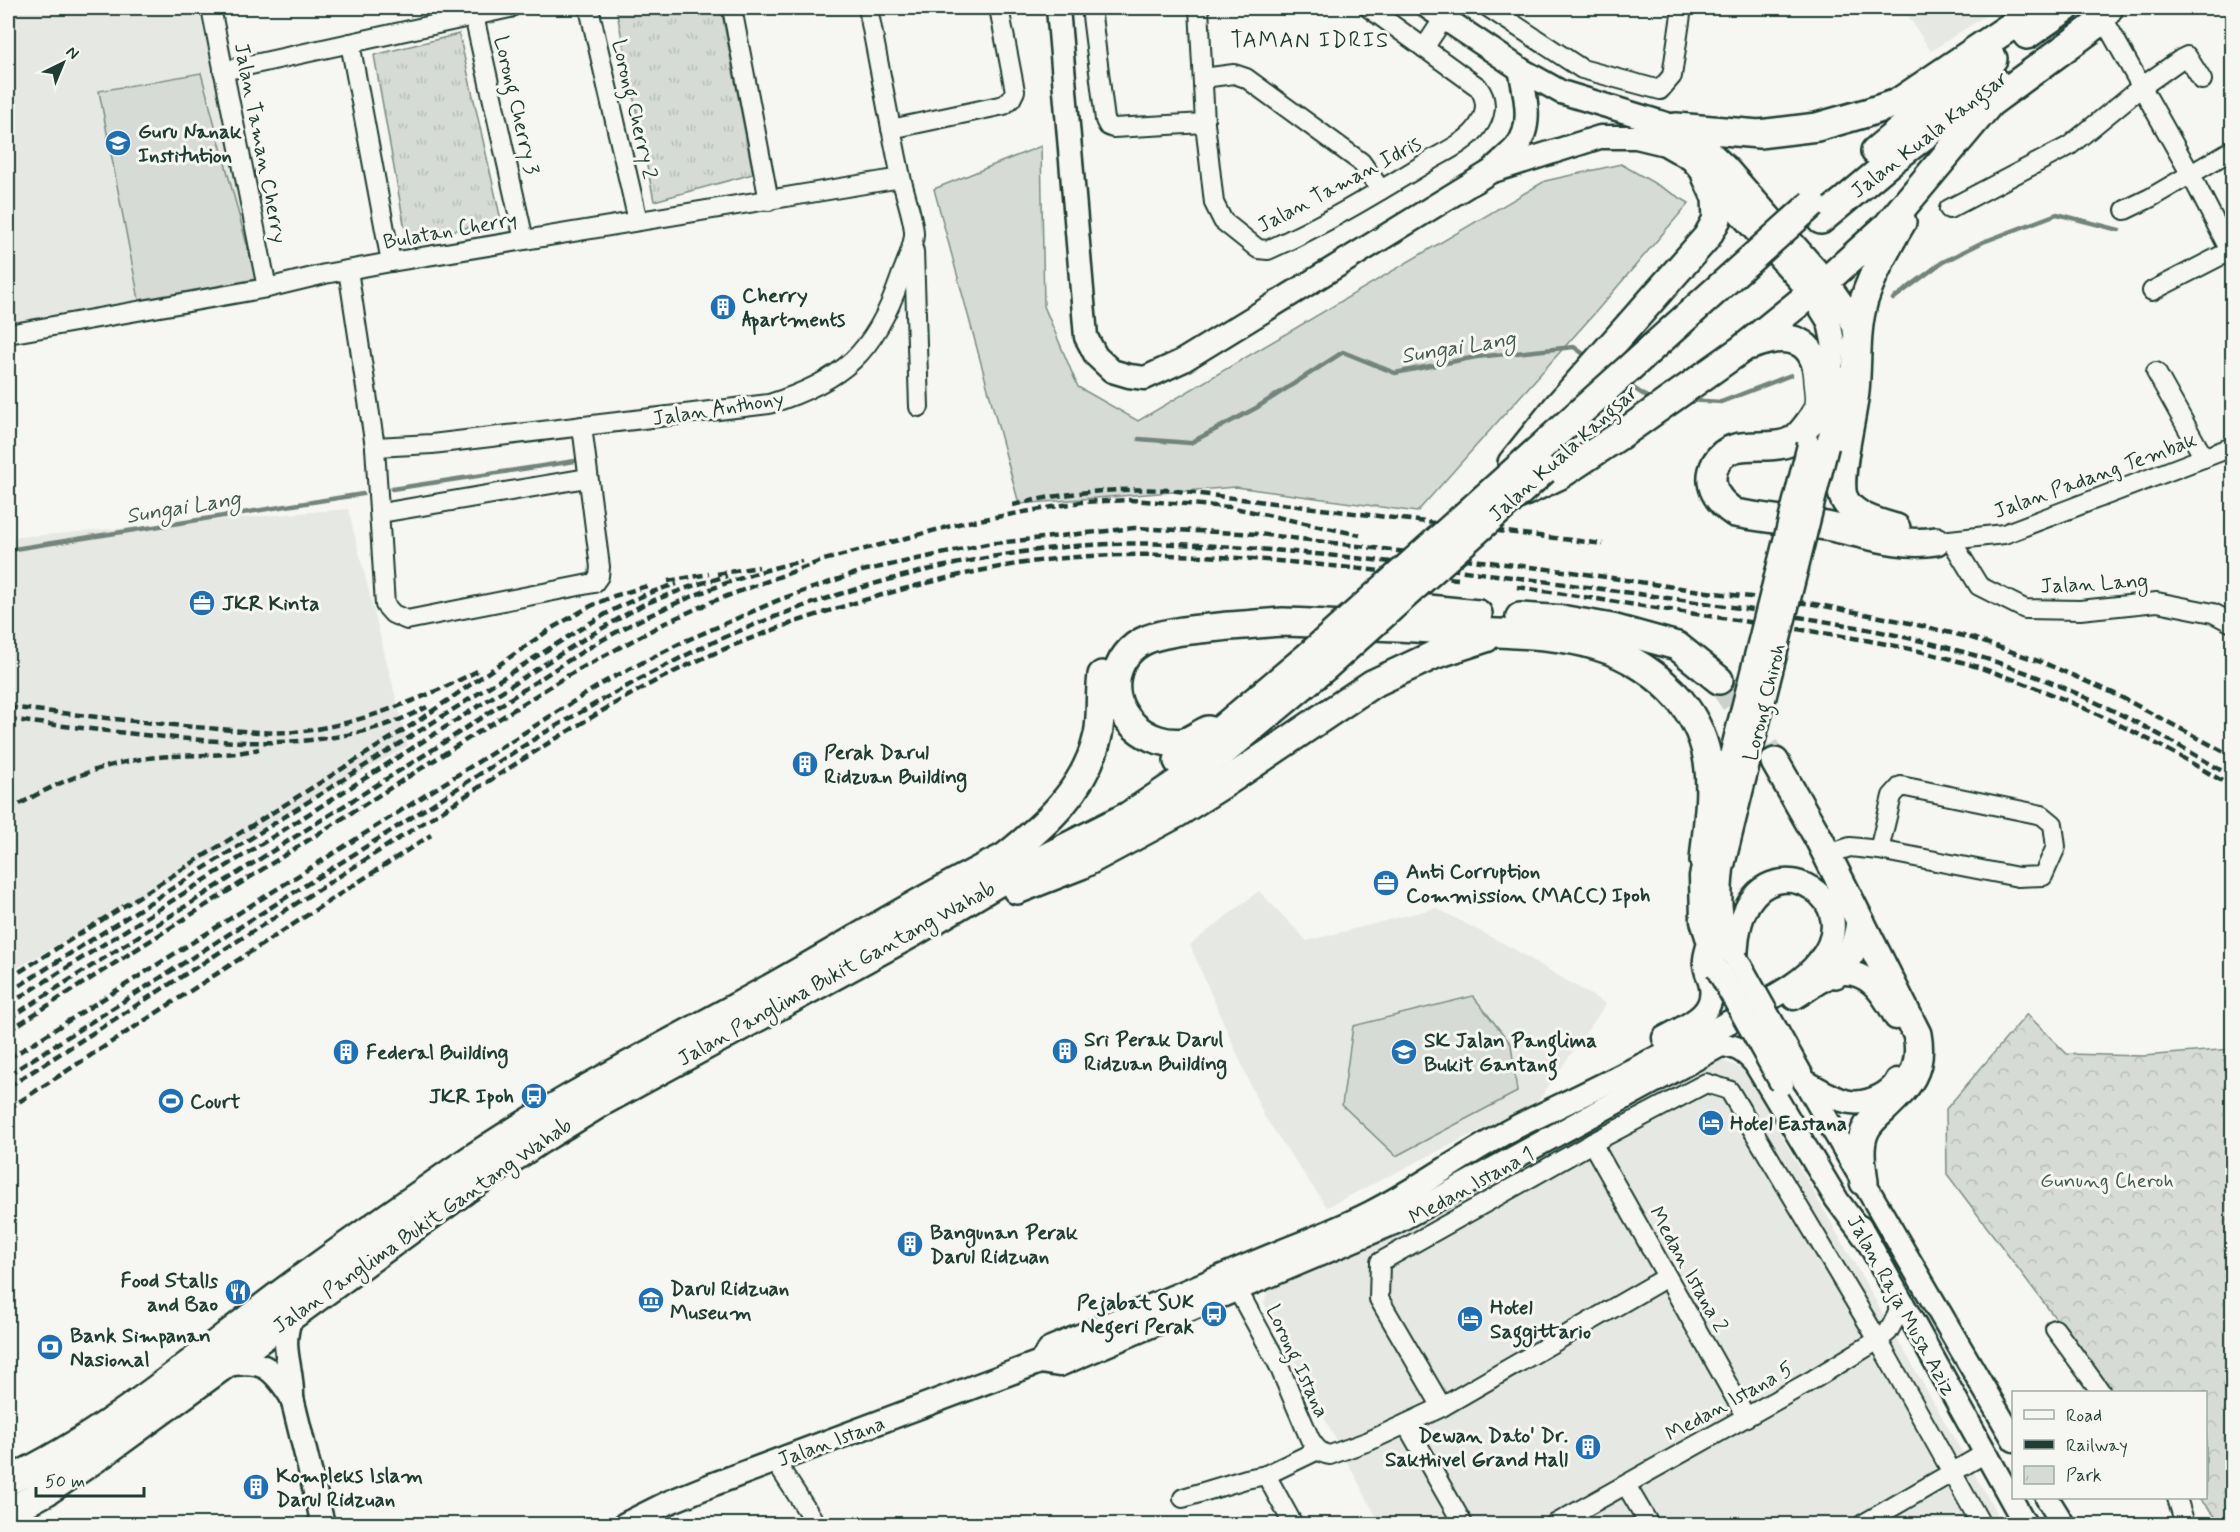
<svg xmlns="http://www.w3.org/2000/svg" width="2240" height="1532" viewBox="0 0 2240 1532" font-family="Mynerve,sans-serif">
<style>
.built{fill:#e6e8e4}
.green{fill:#d6dbd6;stroke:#7a8c85;stroke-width:1.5}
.forest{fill:url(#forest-crowns);stroke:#7a8c85;stroke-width:1.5}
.park{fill:url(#park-tufts);stroke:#7a8c85;stroke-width:1.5}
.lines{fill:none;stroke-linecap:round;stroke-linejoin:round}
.stream{stroke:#72847d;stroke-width:4.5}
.highway-tunnel{stroke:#cbd1cc;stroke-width:27;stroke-dasharray:27 14;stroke-linecap:butt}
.minor-casing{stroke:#1f3d34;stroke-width:22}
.major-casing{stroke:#1f3d34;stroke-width:27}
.highway-casing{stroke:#1f3d34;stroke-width:32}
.minor{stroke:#f6f6f2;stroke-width:18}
.major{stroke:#f6f6f2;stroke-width:22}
.highway{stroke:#f6f6f2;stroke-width:27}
.rail{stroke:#1f3d34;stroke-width:4.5;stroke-dasharray:9 4.5;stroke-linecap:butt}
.major-bridge-casing{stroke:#1f3d34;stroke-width:27;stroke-linecap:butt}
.highway-bridge-casing{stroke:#1f3d34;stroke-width:32;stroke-linecap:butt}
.major-bridge{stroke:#f6f6f2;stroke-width:22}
.highway-bridge{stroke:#f6f6f2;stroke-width:27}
.labels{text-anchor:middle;stroke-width:6;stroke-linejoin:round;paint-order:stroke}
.street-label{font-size:21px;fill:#1f3d34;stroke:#f6f6f2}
.poi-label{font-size:21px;font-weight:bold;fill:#1f3d34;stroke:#f6f6f2;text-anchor:start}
.park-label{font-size:21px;fill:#445d54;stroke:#f6f6f2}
.neighbourhood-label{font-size:22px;letter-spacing:1.5px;fill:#1f3d34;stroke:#f6f6f2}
.water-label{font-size:22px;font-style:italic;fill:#425a52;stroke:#f6f6f2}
</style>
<defs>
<pattern id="forest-crowns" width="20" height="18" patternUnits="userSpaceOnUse" patternTransform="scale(1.5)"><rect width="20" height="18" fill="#d6dbd6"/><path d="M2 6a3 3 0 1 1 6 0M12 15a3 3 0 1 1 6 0" fill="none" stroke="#b7bdb8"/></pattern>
<pattern id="park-tufts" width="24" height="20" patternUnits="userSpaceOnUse" patternTransform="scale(1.5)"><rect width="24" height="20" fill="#d6dbd6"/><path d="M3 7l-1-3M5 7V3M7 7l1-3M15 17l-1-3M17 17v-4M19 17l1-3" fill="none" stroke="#b7bdb8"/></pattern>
</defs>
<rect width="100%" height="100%" fill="#f6f6f2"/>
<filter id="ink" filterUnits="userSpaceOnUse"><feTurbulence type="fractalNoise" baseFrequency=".0167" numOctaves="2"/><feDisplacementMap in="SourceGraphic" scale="12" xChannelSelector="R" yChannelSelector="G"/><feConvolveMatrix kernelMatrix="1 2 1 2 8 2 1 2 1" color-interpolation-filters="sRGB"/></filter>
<g filter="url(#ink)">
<g class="built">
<path d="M8,8h192l56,271 -248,45z"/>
<path d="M1903,8h94l-66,43z"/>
<path d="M348,509l60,237 -400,227v-435z"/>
<path d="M1259,891l48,50 129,-33 76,40 94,56 -68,97 -211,106 -63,-91 -74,-171z"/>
<path d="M1717,1058l27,12 259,454h-623l-116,-221 4,-13z"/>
</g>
<g class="green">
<path d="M201,73l55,206 -117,21 -40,-209z"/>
<path d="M1041,146l3,160 34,81 60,34 407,-240 76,-17 68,39 -95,111 -177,198 -181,-25 -217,17 -85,-315z"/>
<path d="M1473,996l38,48 6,48 -121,64 -54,-51 11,-79z"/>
</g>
<path class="forest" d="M2027,1014l40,40 76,2 89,-7v475h-10l-23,-26h7v-106h-95l-164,-218 -1,-65z"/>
<g class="park">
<path d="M616,8h105l32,166 -99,27z"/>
<path d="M459,34l42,186 -94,21 -33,-186z"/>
</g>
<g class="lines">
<g class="stream">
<path d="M1893,299l48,-36 42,-21 74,-28 62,16"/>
<path d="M1626,383l21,14 8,1"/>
<path d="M1688,400l33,2 70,-27"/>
<path d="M1139,439l51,4 66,-35 87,-56 52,21 81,-16 98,-10 15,11"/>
<path d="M392,489l183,-28"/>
<path d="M8,550l355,-56"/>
</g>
<path class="highway-tunnel" d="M1719,680l56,82"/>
<defs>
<g id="minor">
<path d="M211,8l56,280"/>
<path d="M589,8l49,213"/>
<path d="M732,8l37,193"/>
<path d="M1091,8l14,112 3,6 5,2 92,-5"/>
<path d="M1199,8l6,115 9,80 9,18 35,28 10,1c54,-24 107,-56 158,-87 16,-10 38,-19 50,-34 10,-13 13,-28 2,-42l-109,-79"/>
<path d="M1489,8l93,61 78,21 12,-14 10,-68"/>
<path d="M474,16l50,224"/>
<path d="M2103,18l88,157 39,76h2"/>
<path d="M350,43l41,219"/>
<path d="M1424,48l20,-30"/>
<path d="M223,71l287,-63"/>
<path d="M1203,78l31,-4 12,4 115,84 20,28"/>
<path d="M891,129l113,-24 7,-6 4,-8 -16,-83"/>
<path d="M1949,209l120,-63 71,-58 41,-29 6,-3 15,24"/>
<path d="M2125,210l25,-12 82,-48"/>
<path d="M914,251l5,156"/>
<path d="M348,270l27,177 10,158 8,9 14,6 187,-37 5,-7 1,-9 -18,-141"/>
<path d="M2152,291l78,-40"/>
<path d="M8,334l259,-46 58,-14 66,-12 510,-84"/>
<path d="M2156,372l48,86"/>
<path d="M375,447l57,-3 337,-40c74,-23 106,-52 131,-125 5,-14 13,-30 14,-44 1,-13 -10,-43 -13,-58 -12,-56 -22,-113 -33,-169"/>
<path d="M381,513l206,-35"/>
<path d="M1951,540l28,46 46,23 55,1 77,-8 56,11 19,10"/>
<path d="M1941,541l63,-7 228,-87"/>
<path d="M1825,855l25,-8 29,3 139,27 25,-1 13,-29 -3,-23 -11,-9 -141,-29 -9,10 -13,54"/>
<path d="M1592,1143l154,274"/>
<path d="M1231,1278l47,86 32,75c5,8 10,15 20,16l39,-14 73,-34 225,-130"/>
<path d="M2055,1329l46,63"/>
<path d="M1442,1407l-63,-108 1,-37 212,-119 114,-60 23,7 149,250 103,184"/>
<path d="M1406,1424l57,100"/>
<path d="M775,1461l41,63"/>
<path d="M1266,1475l27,49"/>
<path d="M1626,1485l23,39"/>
<path d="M1183,1498l63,-19 20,-4 52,-25"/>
<path d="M2177,1498l8,26"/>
<path d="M1555,1524l259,-145 64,-39 10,-8 5,-9 5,-10v-17"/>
<path d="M1863,1524l121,-70"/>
</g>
<g id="major">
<path d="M1058,8l28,329 10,19 16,15 17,5 16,2 37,-17 308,-189 110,-35h36l29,7 26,15 120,134 18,29 5,24 -3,23 -10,31"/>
<path d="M1429,8l91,61 41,23 115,35 25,16 26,25 99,113 20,28 8,18 2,12"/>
<path d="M1495,167c7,-7 15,-13 21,-20 18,-21 9,-53 4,-78"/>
<path d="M1827,446l21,-69"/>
<path d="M1735,957c-15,-34 -17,-51 -13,-88l35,-142"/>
<path d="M1714,959l-12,-38 -1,-45 40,-160"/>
<path d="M1794,998c11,-6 30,-21 41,-24 32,-7 48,20 61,44"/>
<path d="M1664,1038c21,-12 52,-23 47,-51 -1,-8 -6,-16 -6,-23 -1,-6 2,-13 3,-18"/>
<path d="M1804,1080l210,360"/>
<path d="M1804,1081c27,14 46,31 76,15 7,-4 14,-9 17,-16"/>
<path d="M1860,1227l165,297"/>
<path d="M291,1317c-12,33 2,48 1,81l31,126"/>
<path d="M1040,1362l19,3 337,-143 325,-177c16,1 23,6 34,18l82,137 29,39"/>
<path d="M223,1366c38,-8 49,0 69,32"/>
<path d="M2047,1498l16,26"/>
<path d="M625,1524l42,-21 47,-19 326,-122 11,-14c67,-28 133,-56 200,-84 40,-17 81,-32 119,-51 52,-26 98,-62 150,-88 54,-26 107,-52 160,-79 21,-11 43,-19 63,-32 25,-15 57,-29 75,-52 51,-61 -43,-118 -73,-51 -7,15 -8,31 -9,47"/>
</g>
<g id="highway">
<path d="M2027,35l39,-27"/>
<path d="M1676,127l83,7 58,-7 49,-14 31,-10 141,-95"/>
<path d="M1875,151l64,-53 54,-39"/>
<path d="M1821,220l73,-61 101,-78"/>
<path d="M1752,345c36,-14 65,-7 66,37 1,7 2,16 1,23 -1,8 -17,28 -23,33 -23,18 -63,-5 -80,25 -11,21 2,39 19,50 32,6 64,8 96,14 35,7 70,20 105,14"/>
<path d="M1512,463l45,-56 150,-170 10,-18 -1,-21 -10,-22"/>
<path d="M1520,494l40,-19 62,-41 120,-85 84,-68 61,-55 103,-123 101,-74 12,-11 6,-10"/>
<path d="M1896,528c-18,-5 -46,-12 -53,-32 -6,-22 10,-79 12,-105 3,-30 0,-61 9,-91 9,-28 23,-53 38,-78"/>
<path d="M1385,609h43l50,5"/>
<path d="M1520,617l46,3 46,8 65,18 42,34"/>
<path d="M1208,730c-7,3 -17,11 -24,12 -36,5 -72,-25 -68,-62 2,-18 14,-34 32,-41 25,-9 54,-10 81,-13 18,-1 36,-3 54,-4 20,0 40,2 60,3 39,1 79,3 118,6 44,3 93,2 136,15 31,9 62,29 83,54 42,51 29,102 24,161"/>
<path d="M1178,761l34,-24 100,-84"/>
<path d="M1775,762l44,77 98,195c7,37 -9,52 -34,76 -7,6 -14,12 -18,21 -7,16 -3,34 -1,51"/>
<path d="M1005,857c41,-33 81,-68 93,-122 4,-20 1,-40 4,-60"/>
<path d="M1017,890l64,-25 95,-51 52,-33 144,-97 62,-29 52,-17"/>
<path d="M1835,974c16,-20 22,-27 25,-53"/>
<path d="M8,1481c96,-45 178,-115 262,-179 59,-45 121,-87 182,-130 92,-64 187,-112 286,-166 95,-51 186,-111 284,-157"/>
<path d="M8,1512l39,-21 55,-37 363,-264 75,-50 62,-38 309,-168 98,-58 119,-60 94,-63 102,-85"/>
</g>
</defs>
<use href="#minor" class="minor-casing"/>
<use href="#major" class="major-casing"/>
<use href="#highway" class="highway-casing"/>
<use href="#minor" class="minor"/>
<use href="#major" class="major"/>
<use href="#highway" class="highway"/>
<g class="rail">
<path d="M1013,505c52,-13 103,-17 156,-15l434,54"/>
<path d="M717,574l42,-7"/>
<path d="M668,581l41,-7"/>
<path d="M1517,587c80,12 159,24 238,36 70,10 142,20 210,40 94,29 184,73 267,124"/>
<path d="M8,707c61,7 123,14 186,20 32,2 67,7 100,5 58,-5 133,-34 185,-62"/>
<path d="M8,719c45,6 90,11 136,16 94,9 197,18 283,-28"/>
<path d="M8,811c46,-28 95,-49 150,-54 34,-3 67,0 101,-8"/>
<path d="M8,979l410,-258 134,-93 39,-22 23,-10 33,-10"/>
<path d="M8,993l526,-335c46,-28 90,-60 143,-74"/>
<path d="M8,1005l576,-366 60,-35 51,-19 32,-9"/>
<path d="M8,1019c139,-88 278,-177 418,-265 53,-34 105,-70 159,-104 61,-37 147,-74 217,-89"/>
<path d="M8,1031l557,-354 100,-54 46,-21 113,-42 138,-37 119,-21 49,-2 100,7 130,28"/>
<path d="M8,1059l598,-378 77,-39 98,-43 81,-28 125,-27 147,-16 125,6 313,38 142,21 100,11 91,18 67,16 72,25 69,30 119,63"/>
<path d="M8,1075l536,-342c56,-32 113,-65 172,-92 102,-45 212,-77 322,-91 74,-10 147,-7 221,-1 77,6 153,15 229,25 79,10 158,21 237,32 85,12 169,25 252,50 90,27 175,72 255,121"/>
<path d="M8,1087l539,-343c45,-27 90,-55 137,-77 77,-36 157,-62 239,-83 55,-14 111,-25 169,-28 122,-6 244,11 366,23"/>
<path d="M8,1109l423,-274"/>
</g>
<defs>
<g id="major-bridge">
<path d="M1741,716l68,-271"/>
<path d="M1757,727l70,-281"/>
<path d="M1736,958l67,120"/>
<path d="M1718,970l64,114"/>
</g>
<g id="highway-bridge">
<path d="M1312,653l500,-449"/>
<path d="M1324,668l220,-198"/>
</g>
</defs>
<use href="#major-bridge" class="major-bridge-casing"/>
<use href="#highway-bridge" class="highway-bridge-casing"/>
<use href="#major-bridge" class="major-bridge"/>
<use href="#highway-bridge" class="highway-bridge"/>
</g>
</g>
<defs>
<symbol id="school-disc" viewBox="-11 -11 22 22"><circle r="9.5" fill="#1f6fb2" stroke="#f6f6f2"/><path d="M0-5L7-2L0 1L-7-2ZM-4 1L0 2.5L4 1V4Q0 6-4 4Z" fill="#fff"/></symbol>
<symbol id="building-disc" viewBox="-11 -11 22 22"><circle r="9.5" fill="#1f6fb2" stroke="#f6f6f2"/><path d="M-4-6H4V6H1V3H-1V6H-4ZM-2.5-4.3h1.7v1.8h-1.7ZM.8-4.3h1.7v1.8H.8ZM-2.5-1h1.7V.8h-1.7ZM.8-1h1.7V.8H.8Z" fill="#fff"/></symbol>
<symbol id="office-disc" viewBox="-11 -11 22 22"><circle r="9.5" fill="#1f6fb2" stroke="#f6f6f2"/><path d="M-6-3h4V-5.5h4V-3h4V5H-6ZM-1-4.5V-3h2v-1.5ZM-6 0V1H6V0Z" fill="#fff"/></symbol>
<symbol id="bus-disc" viewBox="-11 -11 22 22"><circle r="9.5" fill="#1f6fb2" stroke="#f6f6f2"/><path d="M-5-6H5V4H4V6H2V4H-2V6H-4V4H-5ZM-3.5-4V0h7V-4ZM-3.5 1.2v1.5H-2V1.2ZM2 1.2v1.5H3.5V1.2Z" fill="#fff"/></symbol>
<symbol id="stadium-disc" viewBox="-11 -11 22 22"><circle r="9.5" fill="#1f6fb2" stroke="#f6f6f2"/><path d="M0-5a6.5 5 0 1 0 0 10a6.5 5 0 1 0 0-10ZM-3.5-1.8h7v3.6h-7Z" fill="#fff"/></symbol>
<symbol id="hotel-disc" viewBox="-11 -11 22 22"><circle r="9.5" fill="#1f6fb2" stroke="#f6f6f2"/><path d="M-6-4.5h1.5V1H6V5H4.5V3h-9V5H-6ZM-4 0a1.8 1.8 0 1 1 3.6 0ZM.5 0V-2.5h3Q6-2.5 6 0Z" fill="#fff"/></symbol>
<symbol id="restaurant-disc" viewBox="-11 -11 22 22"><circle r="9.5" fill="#1f6fb2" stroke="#f6f6f2"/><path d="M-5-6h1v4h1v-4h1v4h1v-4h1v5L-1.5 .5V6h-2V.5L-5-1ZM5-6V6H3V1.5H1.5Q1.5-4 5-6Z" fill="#fff"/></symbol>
<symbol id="museum-disc" viewBox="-11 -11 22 22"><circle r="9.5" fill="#1f6fb2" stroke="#f6f6f2"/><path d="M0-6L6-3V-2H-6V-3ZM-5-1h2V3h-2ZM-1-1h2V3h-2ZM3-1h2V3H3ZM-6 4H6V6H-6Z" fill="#fff"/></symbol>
<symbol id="bank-disc" viewBox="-11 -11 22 22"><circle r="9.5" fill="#1f6fb2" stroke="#f6f6f2"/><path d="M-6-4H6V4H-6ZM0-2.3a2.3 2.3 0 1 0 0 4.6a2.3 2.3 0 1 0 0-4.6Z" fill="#fff"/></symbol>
</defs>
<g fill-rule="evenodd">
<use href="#school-disc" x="103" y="128" width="30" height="30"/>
<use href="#building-disc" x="708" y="292" width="30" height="30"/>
<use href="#office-disc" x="187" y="588" width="30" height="30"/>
<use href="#building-disc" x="790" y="749" width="30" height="30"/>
<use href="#office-disc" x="1371" y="868" width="30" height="30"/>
<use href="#building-disc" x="1050" y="1036" width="30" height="30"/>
<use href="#building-disc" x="331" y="1037" width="30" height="30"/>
<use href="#school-disc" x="1389" y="1037" width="30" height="30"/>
<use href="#bus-disc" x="519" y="1081" width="30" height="30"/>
<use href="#stadium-disc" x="156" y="1086" width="30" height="30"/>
<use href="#hotel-disc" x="1696" y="1108" width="30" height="30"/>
<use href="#building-disc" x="895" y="1229" width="30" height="30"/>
<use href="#restaurant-disc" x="223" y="1277" width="30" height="30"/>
<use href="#museum-disc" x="636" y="1285" width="30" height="30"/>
<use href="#bus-disc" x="1199" y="1299" width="30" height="30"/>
<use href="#hotel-disc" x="1455" y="1304" width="30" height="30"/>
<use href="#bank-disc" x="35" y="1332" width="30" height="30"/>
<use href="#building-disc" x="1573" y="1432" width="30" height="30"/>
<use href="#building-disc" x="241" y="1472" width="30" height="30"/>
</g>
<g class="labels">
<g class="street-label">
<text transform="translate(517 105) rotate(77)" y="7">Lorong Cherry 3</text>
<text transform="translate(635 109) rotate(77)" y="7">Lorong Cherry 2</text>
<text transform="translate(1929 134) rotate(-38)" y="7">Jalan Kuala Kangsar</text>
<text transform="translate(261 143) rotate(79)" y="7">Jalan Taman Cherry</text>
<text transform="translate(1339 184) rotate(-28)" y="7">Jalan Taman Idris</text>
<text transform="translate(450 230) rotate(-10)" y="7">Bulatan Cherry</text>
<text transform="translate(718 408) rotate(-9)" y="7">Jalan Anthony</text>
<text transform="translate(1563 453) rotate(-42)" y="7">Jalan Kuala Kangsar</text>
<text transform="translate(2095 475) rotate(-20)" y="7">Jalan Padang Tembak</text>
<text transform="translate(2094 583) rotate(-3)" y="7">Jalan Lang</text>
<text transform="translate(1764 702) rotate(-76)" y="7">Lorong Chiroh</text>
<text transform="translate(836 973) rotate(-29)" y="7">Jalan Panglima Bukit Gantang Wahab</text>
<text transform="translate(1471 1185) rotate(-29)" y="7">Medan Istana 1</text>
<text transform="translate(422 1225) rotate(-35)" y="7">Jalan Panglima Bukit Gantang Wahab</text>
<text transform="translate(1689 1269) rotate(61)" y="7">Medan Istana 2</text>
<text transform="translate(1902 1305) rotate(61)" y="7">Jalan Raja Musa Aziz</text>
<text transform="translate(1298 1361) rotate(65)" y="7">Lorong Istana</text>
<text transform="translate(1729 1401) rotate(-29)" y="7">Medan Istana 5</text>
<text transform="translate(831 1441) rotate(-20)" y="7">Jalan Istana</text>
</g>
<g class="poi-label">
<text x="138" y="138">Guru Nanak<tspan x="138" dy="24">Institution</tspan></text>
<text x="742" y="302">Cherry<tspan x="742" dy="24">Apartments</tspan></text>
<text x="222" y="610">JKR Kinta</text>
<text x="824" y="759">Perak Darul<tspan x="824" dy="24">Ridzuan Building</tspan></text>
<text x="1406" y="878">Anti Corruption<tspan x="1406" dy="24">Commission (MACC) Ipoh</tspan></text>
<text x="1084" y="1046">Sri Perak Darul<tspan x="1084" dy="24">Ridzuan Building</tspan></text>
<text x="1424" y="1047">SK Jalan Panglima<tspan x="1424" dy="24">Bukit Gantang</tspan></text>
<text x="366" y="1059">Federal Building</text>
<text x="514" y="1103" text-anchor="end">JKR Ipoh</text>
<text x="190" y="1108">Court</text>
<text x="1730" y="1130">Hotel Eastana</text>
<text x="930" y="1239">Bangunan Perak<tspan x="930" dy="24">Darul Ridzuan</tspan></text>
<text x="218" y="1287" text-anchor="end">Food Stalls<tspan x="218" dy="24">and Bao</tspan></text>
<text x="670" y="1295">Darul Ridzuan<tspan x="670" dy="24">Museum</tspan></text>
<text x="1194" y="1309" text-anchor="end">Pejabat SUK<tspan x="1194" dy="24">Negeri Perak</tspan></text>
<text x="1490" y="1314">Hotel<tspan x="1490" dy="24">Saggittario</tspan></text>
<text x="70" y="1342">Bank Simpanan<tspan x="70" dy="24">Nasional</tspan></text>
<text x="1568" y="1442" text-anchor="end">Dewan Dato' Dr.<tspan x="1568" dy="24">Sakthivel Grand Hall</tspan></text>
<text x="276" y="1482">Kompleks Islam<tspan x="276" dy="24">Darul Ridzuan</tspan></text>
</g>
<g class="park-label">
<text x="2107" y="1187">Gunung Cheroh</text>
</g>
<g class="neighbourhood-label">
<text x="1310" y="47">TAMAN IDRIS</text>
</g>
<g class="water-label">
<text transform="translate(1458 346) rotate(-9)" y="8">Sungai Lang</text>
<text transform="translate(183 506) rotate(-9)" y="8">Sungai Lang</text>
</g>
</g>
<rect width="2240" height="1532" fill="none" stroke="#f6f6f2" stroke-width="30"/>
<rect x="15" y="15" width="2210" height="1502" fill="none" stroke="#1f3d34" stroke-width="2" filter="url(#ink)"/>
<rect x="2012" y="1391" width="195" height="108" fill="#f6f6f2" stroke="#a0aca6" stroke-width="1.5"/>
<rect x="2024" y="1410" width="30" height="9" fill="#f6f6f2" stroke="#a0aca6" stroke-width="1.5"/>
<text x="2066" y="1421" font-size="18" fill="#1f3d34">Road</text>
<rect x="2024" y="1440" width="30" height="9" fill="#1f3d34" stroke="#a0aca6" stroke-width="1.5"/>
<text x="2066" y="1451" font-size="18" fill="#1f3d34">Railway</text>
<rect x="2024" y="1466" width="30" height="18" fill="url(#park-tufts)" stroke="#a0aca6" stroke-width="1.5"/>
<text x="2066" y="1481" font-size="18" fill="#1f3d34">Park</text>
<g transform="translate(63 63) rotate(43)" stroke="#f6f6f2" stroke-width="4.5" paint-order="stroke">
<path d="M0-4.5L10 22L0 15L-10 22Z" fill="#1f3d34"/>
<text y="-9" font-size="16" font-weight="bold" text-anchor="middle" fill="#1f3d34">N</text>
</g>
<path d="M36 1487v9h108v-9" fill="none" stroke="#1f3d34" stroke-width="3"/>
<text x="45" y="1487" font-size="18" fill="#1f3d34" stroke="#f6f6f2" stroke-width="4.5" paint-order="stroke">50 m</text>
</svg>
